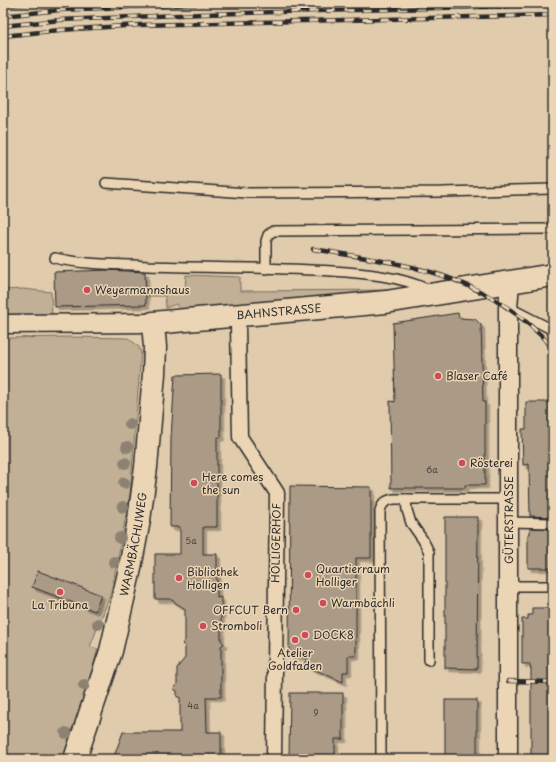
<svg xmlns="http://www.w3.org/2000/svg" width="556" height="762" viewBox="0 0 556 762" font-family="'Playpen Sans',sans-serif">
<style>
.green{fill:#c1b096;stroke:#766e60}
.building{fill:#ab9b86;stroke:#2b2b2b;filter:url(#shadow)}
.lines{fill:none;stroke-linecap:round;stroke-linejoin:round}
.service-casing{stroke:#2b2b2b;stroke-width:12}
.pedestrian-casing{stroke:#2b2b2b;stroke-width:17}
.minor-casing{stroke:#2b2b2b;stroke-width:21}
.tertiary-casing{stroke:#2b2b2b;stroke-width:25}
.service{stroke:#ebd5b4;stroke-width:9}
.pedestrian{stroke:#ebd5b4;stroke-width:14}
.minor{stroke:#ebd5b4;stroke-width:18}
.tertiary{stroke:#ebd5b4;stroke-width:22}
.rail-casing{stroke:#2b2b2b;stroke-width:4.5}
.rail{stroke:#ebd5b4;stroke-width:3;stroke-dasharray:9;stroke-linecap:butt}
.tree{fill:#8d8271}
.poi-dot{fill:#d1495b;stroke:#ebd5b4;stroke-width:1.5}
.labels{text-anchor:middle;stroke-width:3;stroke-linejoin:round;paint-order:stroke}
.number-label{font-size:9px;fill:#4b4742}
.poi-label{font-size:11px;fill:#2b2b2b;stroke:#ebd5b4;text-anchor:start}
.street-label{font-size:11px;fill:#2b2b2b;stroke:#ebd5b4}
</style>
<defs>
<filter id="shadow"><feDropShadow dx="3.5" dy="3.5" stdDeviation="0" flood-color="#0004"/></filter>
</defs>
<rect width="100%" height="100%" fill="#e0cbac"/>
<filter id="ink" filterUnits="userSpaceOnUse"><feTurbulence type="fractalNoise" baseFrequency=".025" numOctaves="2"/><feDisplacementMap in="SourceGraphic" scale="8" xChannelSelector="R" yChannelSelector="G"/><feConvolveMatrix kernelMatrix="1 2 1 2 8 2 1 2 1" color-interpolation-filters="sRGB"/></filter>
<g filter="url(#ink)">
<g class="green">
<path d="M186,275l54,2v14l161,-1 -220,22 -5,-8 -10,4 -1,-12h-17v-4l37,-1z"/>
<path d="M23,289l28,3 1,24 -49,6v-32z"/>
<path d="M69,337l59,1 10,8 3,6 -11,143 -19,98 -21,54 8,2c-10,37 -22,74 -36,110h-59v-421z"/>
</g>
<g class="building">
<path d="M108,270l37,2 1,33 -91,2 -1,-35z"/>
<path d="M458,313l1,5 16,1 6,6 2,77h2v83h-20v3h-74l-1,-87 5,1 -2,-79z"/>
<path d="M221,374v63l-4,1v89h-14v27h14v44l4,-1v7l3,4 -3,2v13l3,3 -3,2v12l3,4 -3,2v51h-15l1,35h14v27h-108l10,-27h57v-35h-3v-6l-3,-2 3,-5v-16l8,-10v-12l-3,-2 3,-4v-31l-15,-10h-15v-45h25v-27h-10l1,-89 4,-63z"/>
<path d="M526,402h27v115l-23,-1 -1,-52 -6,1 -1,-36h4z"/>
<path d="M290,486l81,1v71h-15v98h-8v16h-5v10l-39,-17 3,-8 -18,-1z"/>
<path d="M445,517h33l-1,152 -32,-1z"/>
<path d="M530,528l23,1v39h-25v-34h2z"/>
<path d="M38,571l63,24 -6,16 -63,-24z"/>
<path d="M532,608h21v151h-22v-91h-1v-4h-8v-45h6v-4h4z"/>
<path d="M290,693h53v46h-8v20h-46z"/>
<rect x="445" y="700" width="32" height="59"/>
</g>
<g class="lines">
<defs>
<g id="service">
<path d="M106,183l141,10 196,-1 110,-3"/>
<path d="M55,258c30,7 61,6 93,8 61,2 123,1 184,5 31,2 67,5 95,18l1,3"/>
<path d="M266,269v-28l2,-6 5,-4 280,-2"/>
<path d="M508,307l45,23"/>
<path d="M406,499l1,11 4,13 12,17 6,12v108"/>
<path d="M509,522l44,1"/>
<path d="M508,586h45"/>
<path d="M381,759l-1,-248c2,-8 6,-11 14,-12h115"/>
</g>
<path id="pedestrian" d="M237,315l1,10 2,112 37,56 -3,266"/>
<g id="minor">
<path d="M3,324l150,-1"/>
<path d="M508,759v-451l2,-26"/>
</g>
<g id="tertiary">
<path id="s1" d="M75,759l36,-108 18,-78 10,-53 7,-53 8,-93 1,-27 -2,-24 233,-21 167,-27"/>
</g>
</defs>
<use href="#service" class="service-casing"/>
<use href="#pedestrian" class="pedestrian-casing"/>
<use href="#minor" class="minor-casing"/>
<use href="#tertiary" class="tertiary-casing"/>
<use href="#service" class="service"/>
<use href="#pedestrian" class="pedestrian"/>
<use href="#minor" class="minor"/>
<use href="#tertiary" class="tertiary"/>
<defs>
<g id="rail">
<path d="M3,5l24,-2"/>
<path d="M3,16l57,-6 154,-7"/>
<path d="M3,26l57,-6 143,-6 350,-9"/>
<path d="M3,36l57,-6 80,-5 413,-10"/>
<path d="M313,249c95,16 172,23 240,99"/>
<path d="M508,681l45,1"/>
</g>
</defs>
<use href="#rail" class="rail-casing"/>
<use href="#rail" class="rail"/>
</g>
<g class="tree">
<circle cx="130" cy="424" r="6"/>
<circle cx="127" cy="447" r="6"/>
<circle cx="125" cy="463" r="6"/>
<circle cx="124" cy="483" r="6"/>
<circle cx="123" cy="507" r="6"/>
<circle cx="120" cy="538" r="6"/>
<circle cx="114" cy="562" r="6"/>
<circle cx="98" cy="624" r="6"/>
<circle cx="84" cy="685" r="6"/>
<circle cx="66" cy="733" r="6"/>
</g>
</g>
<g class="poi-dot">
<circle cx="87" cy="290" r="4"/>
<circle cx="438" cy="376" r="4"/>
<circle cx="462" cy="463" r="4"/>
<circle cx="194" cy="483" r="4"/>
<circle cx="308" cy="575" r="4"/>
<circle cx="179" cy="578" r="4"/>
<circle cx="60" cy="592" r="4"/>
<circle cx="323" cy="603" r="4"/>
<circle cx="296" cy="610" r="4"/>
<circle cx="203" cy="626" r="4"/>
<circle cx="305" cy="635" r="4"/>
<circle cx="295" cy="640" r="4"/>
</g>
<g class="labels">
<g class="number-label">
<text x="432" y="473">6a</text>
<text x="191" y="544">5a</text>
<text x="193" y="709">4a</text>
<text x="316" y="716">9</text>
</g>
<g class="poi-label">
<text x="95" y="294">Weyermannshaus</text>
<text x="446" y="380">Blaser Café</text>
<text x="470" y="467">Rösterei</text>
<text x="202" y="481">Here comes<tspan x="202" dy="13">the sun</tspan></text>
<text x="316" y="573">Quartierraum<tspan x="316" dy="13">Holliger</tspan></text>
<text x="187" y="576">Bibliothek<tspan x="187" dy="13">Holligen</tspan></text>
<text x="331" y="607">Warmbächli</text>
<text x="60" y="609" text-anchor="middle">La Tribuna</text>
<text x="288" y="614" text-anchor="end">OFFCUT Bern</text>
<text x="211" y="630">Stromboli</text>
<text x="313" y="639">DOCK8</text>
<text x="295" y="657" text-anchor="middle">Atelier<tspan x="295" dy="13">Goldfaden</tspan></text>
</g>
<g class="street-label">
<text dy="4" stroke="none"><textPath href="#s1" startOffset="572">BAHNSTRASSE</textPath></text>
<text transform="translate(509 520) rotate(-90)" y="4">GÜTERSTRASSE</text>
<text transform="translate(276 543) rotate(-89)" y="4">HOLLIGERHOF</text>
<text dy="4" stroke="none"><textPath href="#s1" startOffset="223">WARMBÄCHLIWEG</textPath></text>
</g>
</g>
<rect width="556" height="762" fill="none" stroke="#ebd5b4" stroke-width="16"/>
<rect x="8" y="8" width="540" height="746" fill="none" stroke="#2b2b2b" stroke-width="1.5" filter="url(#ink)"/>
</svg>
